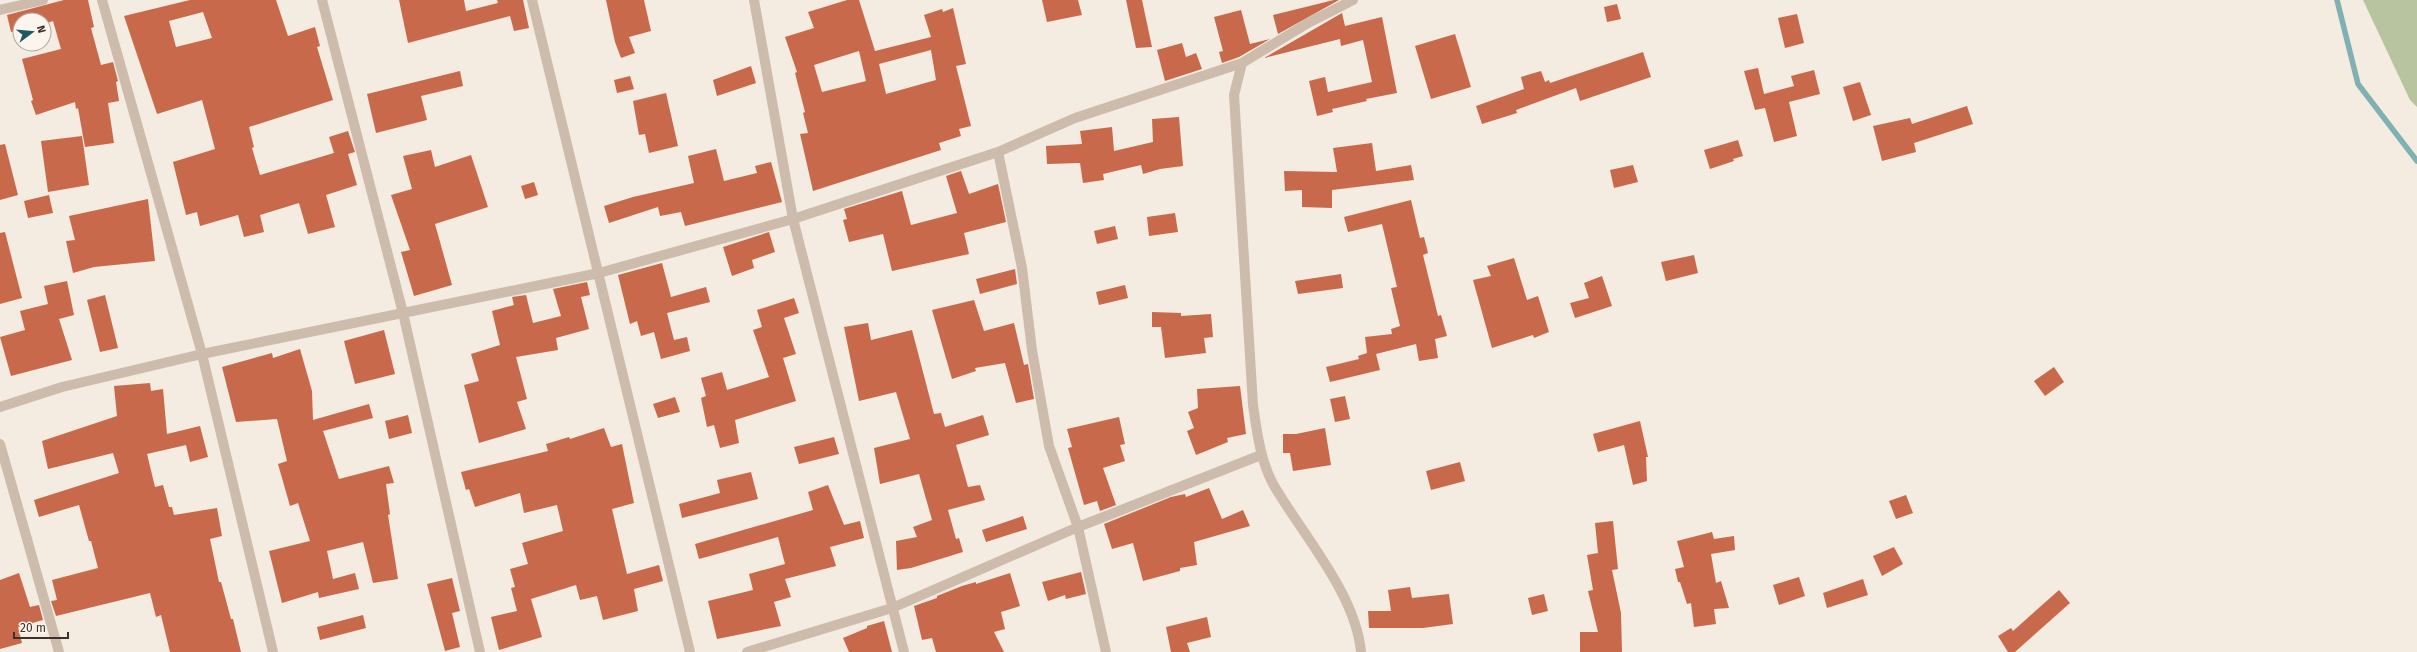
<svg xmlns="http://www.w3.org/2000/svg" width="2417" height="652" viewBox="0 0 2417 652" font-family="'Fira Sans',sans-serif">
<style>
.green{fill:#b8c4a0}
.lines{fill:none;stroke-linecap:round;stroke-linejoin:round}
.stream{stroke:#7fb0b2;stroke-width:5.5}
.building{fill:#c8694b;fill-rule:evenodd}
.minor{stroke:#cdbbac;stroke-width:10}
</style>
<rect width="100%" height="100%" fill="#f4ebe1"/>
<path class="green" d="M 2363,0 L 2417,0 L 2417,107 L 2410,100 Z"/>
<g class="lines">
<path class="stream" d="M 2337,0 L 2358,84 L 2417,161"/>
</g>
<path class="building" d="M 64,0 L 88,0 L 94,27 L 91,28 L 101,65 L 113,62 L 118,81 L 116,82 L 119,101 L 108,103 L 114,143 L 85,147 L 78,108 L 76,109 L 75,102 L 36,115 L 31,101 L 33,100 L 22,59 L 61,49 L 53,21 L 44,24 L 44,20 L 20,20 L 20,30 L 11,32 L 7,15 Z
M 190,0 L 276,0 L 288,36 L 315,27 L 320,46 L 317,47 L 333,100 L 249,127 L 254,147 L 252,148 L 260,175 L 334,153 L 329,137 L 348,131 L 355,152 L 348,154 L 357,185 L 326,195 L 335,227 L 308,234 L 299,203 L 260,215 L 264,232 L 244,237 L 238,215 L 200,226 L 197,212 L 186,215 L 173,162 L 215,149 L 202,100 L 157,114 L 124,16 ZM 203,12 L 212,38 L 176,47 L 169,21 Z
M 399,0 L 464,0 L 466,11 L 498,3 L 497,0 L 523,0 L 529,28 L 514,31 L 510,16 L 408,43 Z
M 606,0 L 644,0 L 651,31 L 629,37 L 635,53 L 621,58 L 615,42 Z
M 847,0 L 859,0 L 875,51 L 931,37 L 924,15 L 942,9 L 943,12 L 953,8 L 966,64 L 956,66 L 971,126 L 959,129 L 961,136 L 939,143 L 941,150 L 813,191 L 800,134 L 808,133 L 803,113 L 805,112 L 795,73 L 797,72 L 785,37 L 814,28 L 808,12 ZM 931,50 L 936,80 L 886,94 L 879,64 ZM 859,51 L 866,81 L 822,92 L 814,65 Z
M 1042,0 L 1078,0 L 1082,15 L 1047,22 Z
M 1126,0 L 1142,0 L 1152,47 L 1136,48 Z
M 1334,0 L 1339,0 L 1278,34 L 1273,15 Z
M 1617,4 L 1621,19 L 1607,22 L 1604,7 Z
M 1241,10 L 1250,44 L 1270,39 L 1239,57 L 1222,63 L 1219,52 L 1223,51 L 1214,17 Z
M 1342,13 L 1345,26 L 1382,17 L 1397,93 L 1366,99 L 1367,101 L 1332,109 L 1333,112 L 1317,116 L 1309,81 L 1325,77 L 1328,92 L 1372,82 L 1363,40 L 1341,46 L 1340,39 L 1264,58 Z
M 1797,14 L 1804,43 L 1785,48 L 1778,18 Z
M 1455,34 L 1471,87 L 1431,99 L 1415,46 Z
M 1182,43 L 1186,57 L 1196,53 L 1202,69 L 1165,81 L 1157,50 Z
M 1643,52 L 1651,77 L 1580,101 L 1576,88 L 1516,110 L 1517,113 L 1482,124 L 1476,106 L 1524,89 L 1521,77 L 1541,71 L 1545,82 L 1549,80 L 1550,83 Z
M 751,66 L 756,83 L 717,96 L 713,80 Z
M 1758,68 L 1764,94 L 1794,86 L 1791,76 L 1814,70 L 1820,94 L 1789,102 L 1797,136 L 1774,142 L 1765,108 L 1755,110 L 1744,71 Z
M 460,71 L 463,86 L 421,96 L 427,120 L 376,133 L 367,94 Z
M 630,76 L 634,89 L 617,93 L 614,80 Z
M 1860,82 L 1871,115 L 1853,121 L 1843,87 Z
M 666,93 L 678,146 L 649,153 L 645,134 L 639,135 L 633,101 Z
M 1967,106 L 1973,124 L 1914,143 L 1916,152 L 1882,161 L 1873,126 L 1910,118 L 1912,124 Z
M 1179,117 L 1183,166 L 1160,169 L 1143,174 L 1141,165 L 1103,174 L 1104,180 L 1083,183 L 1080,163 L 1047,164 L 1046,146 L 1082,144 L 1080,131 L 1112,127 L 1114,151 L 1153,142 L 1152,119 Z
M 82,136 L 89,185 L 48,192 L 41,141 Z
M 1738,140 L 1743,156 L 1733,159 L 1734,161 L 1710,169 L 1704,150 Z
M 1372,143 L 1376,171 L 1411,165 L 1414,180 L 1332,190 L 1332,208 L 1302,207 L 1302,190 L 1285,191 L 1284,171 L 1337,172 L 1333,148 Z
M 5,144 L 18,195 L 0,200 L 0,145 Z
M 716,149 L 724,181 L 757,173 L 755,166 L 771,162 L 782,202 L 685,226 L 681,212 L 660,216 L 658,207 L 609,223 L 604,206 L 633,197 L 694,183 L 688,156 Z
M 431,150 L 435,167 L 471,155 L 488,207 L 435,224 L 452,285 L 414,296 L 401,252 L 410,250 L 391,195 L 412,189 L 403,156 Z
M 1633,165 L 1638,182 L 1614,188 L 1610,170 Z
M 961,171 L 969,194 L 998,184 L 1006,222 L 964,233 L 969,254 L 892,271 L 883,234 L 849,242 L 843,220 L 847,219 L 844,209 L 889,195 L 902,191 L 911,225 L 957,213 L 946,176 Z
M 534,182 L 538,195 L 525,199 L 521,186 Z
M 49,195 L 53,213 L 28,218 L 24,201 Z
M 148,199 L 155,261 L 94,267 L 73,273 L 66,241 L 75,240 L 69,216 Z
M 1411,200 L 1420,238 L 1424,237 L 1428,253 L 1423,255 L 1438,316 L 1441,315 L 1447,336 L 1435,339 L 1438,358 L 1419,361 L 1416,344 L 1376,354 L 1380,370 L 1330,382 L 1326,367 L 1359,359 L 1358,356 L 1367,353 L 1365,337 L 1392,334 L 1391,329 L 1400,326 L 1391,288 L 1397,287 L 1382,224 L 1348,232 L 1344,217 Z
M 1175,213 L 1178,232 L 1149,236 L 1147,217 Z
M 1115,226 L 1118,239 L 1097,244 L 1094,231 Z
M 5,232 L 22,298 L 0,304 L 0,233 Z
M 769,232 L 775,252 L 752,260 L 754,268 L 732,276 L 723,247 Z
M 1694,255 L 1698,273 L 1666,281 L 1661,262 Z
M 1514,258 L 1527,300 L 1538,296 L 1549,332 L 1534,338 L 1533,335 L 1492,348 L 1473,280 L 1491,276 L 1487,266 Z
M 662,263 L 671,297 L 706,287 L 710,302 L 667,313 L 674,340 L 687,337 L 690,351 L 661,359 L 654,332 L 641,336 L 637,321 L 630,324 L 618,275 Z
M 1015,269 L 1017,284 L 980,294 L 976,279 Z
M 1341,274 L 1343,288 L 1298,294 L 1295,281 Z
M 1602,276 L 1612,306 L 1575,318 L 1570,303 L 1589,298 L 1584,283 Z
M 67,281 L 74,315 L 59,319 L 72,360 L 11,376 L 0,337 L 25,330 L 20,311 L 48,304 L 44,286 Z
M 587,282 L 590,295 L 581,297 L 589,329 L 556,338 L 558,350 L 516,357 L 527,399 L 517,402 L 526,429 L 479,443 L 464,385 L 479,381 L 471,354 L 500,345 L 492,311 L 514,305 L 512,297 L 526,295 L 533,323 L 561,316 L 553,289 Z
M 1125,285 L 1128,298 L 1099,305 L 1096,292 Z
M 105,295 L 118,348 L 100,352 L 87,300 Z
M 794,298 L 799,313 L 784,318 L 796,354 L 783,358 L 796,401 L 735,420 L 739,443 L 720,448 L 714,425 L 707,427 L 701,398 L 706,396 L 701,378 L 722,372 L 727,390 L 769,377 L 753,330 L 762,327 L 757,310 Z
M 974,300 L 984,331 L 1014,323 L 1024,365 L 1028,364 L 1034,399 L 1016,403 L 1005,363 L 975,368 L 976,371 L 952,379 L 932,310 Z
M 1152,312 L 1181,313 L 1181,316 L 1211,314 L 1213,337 L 1204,338 L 1206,353 L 1165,358 L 1161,327 L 1152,327 Z
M 868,323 L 871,340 L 912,330 L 934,414 L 941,413 L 945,427 L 983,415 L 989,435 L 956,445 L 968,487 L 980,485 L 985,500 L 948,510 L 956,539 L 959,538 L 963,552 L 911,568 L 897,570 L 896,541 L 917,537 L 913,527 L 932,520 L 919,474 L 880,484 L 874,448 L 910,439 L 896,392 L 859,401 L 844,327 Z
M 384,330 L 395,374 L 355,384 L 344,341 Z
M 300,349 L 312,391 L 313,420 L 369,404 L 373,418 L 323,431 L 339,479 L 389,466 L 394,483 L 386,484 L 390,514 L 388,515 L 398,579 L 373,583 L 363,542 L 327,551 L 333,579 L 355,573 L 359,589 L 319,598 L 318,592 L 282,603 L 269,551 L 310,541 L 298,503 L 290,506 L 278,464 L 287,461 L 277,419 L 236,422 L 222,367 L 272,353 L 273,358 Z
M 2054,367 L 2064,382 L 2045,396 L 2034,381 Z
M 150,383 L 151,391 L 163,389 L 167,434 L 200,426 L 208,457 L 190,462 L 186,445 L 147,454 L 155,487 L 163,485 L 169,507 L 172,507 L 174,515 L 217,508 L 222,536 L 210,539 L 219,582 L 221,582 L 231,619 L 233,619 L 241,652 L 170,652 L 161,615 L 156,617 L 150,593 L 56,616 L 51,601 L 57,600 L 52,580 L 98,568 L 91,541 L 89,541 L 79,505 L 39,517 L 34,500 L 119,473 L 113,453 L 48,469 L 42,441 L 117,416 L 114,386 Z
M 1240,386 L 1246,434 L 1227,438 L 1228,442 L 1196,455 L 1187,431 L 1194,428 L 1188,412 L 1198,408 L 1197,389 Z
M 1345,396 L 1350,419 L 1335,422 L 1330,399 Z
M 675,397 L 680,412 L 658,418 L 653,404 Z
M 408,415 L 412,433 L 389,439 L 385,421 Z
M 1119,417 L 1125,444 L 1120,445 L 1125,461 L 1103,468 L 1116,505 L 1100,511 L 1097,501 L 1084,505 L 1068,448 L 1072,447 L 1067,429 Z
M 1640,421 L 1648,457 L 1646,457 L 1647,481 L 1633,485 L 1624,445 L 1598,452 L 1593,434 Z
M 604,428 L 611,447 L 622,444 L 634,503 L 612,509 L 627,574 L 659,565 L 663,581 L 634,589 L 638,611 L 603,620 L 597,596 L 580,600 L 576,585 L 531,599 L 542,637 L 499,650 L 491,617 L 517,611 L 511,588 L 515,587 L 510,569 L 528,564 L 522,543 L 563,531 L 557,505 L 524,513 L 520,493 L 475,507 L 469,489 L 466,490 L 461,472 L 548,451 L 546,444 L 569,437 L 570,439 Z
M 1325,428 L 1331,465 L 1293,471 L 1290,453 L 1283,453 L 1283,434 L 1296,434 Z
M 834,437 L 839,454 L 799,464 L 794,447 Z
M 1460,462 L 1465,481 L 1431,490 L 1426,471 Z
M 751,472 L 758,499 L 682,518 L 679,504 L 720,493 L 717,480 Z
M 828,485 L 844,525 L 860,521 L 864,538 L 830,547 L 836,566 L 785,579 L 791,597 L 774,602 L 781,626 L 717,639 L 708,601 L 753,590 L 749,574 L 785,564 L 778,537 L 699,559 L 695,544 L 813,510 L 808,492 Z
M 1209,488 L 1222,519 L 1243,510 L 1250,526 L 1194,542 L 1197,565 L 1180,568 L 1180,571 L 1143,581 L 1133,543 L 1112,549 L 1104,524 L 1171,497 L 1185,494 L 1186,497 Z
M 1906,495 L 1913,513 L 1896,519 L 1889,501 Z
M 1023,516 L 1027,529 L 986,542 L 982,530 Z
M 1613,521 L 1618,569 L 1612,570 L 1621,613 L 1622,652 L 1580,652 L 1580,632 L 1598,632 L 1588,591 L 1593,590 L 1587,555 L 1598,553 L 1595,523 Z
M 1712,532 L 1714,539 L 1734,536 L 1735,550 L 1711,554 L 1716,583 L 1721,581 L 1729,608 L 1714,609 L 1716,624 L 1694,627 L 1691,603 L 1687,604 L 1680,582 L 1678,582 L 1675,569 L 1684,567 L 1677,541 Z
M 1894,547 L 1903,564 L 1882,576 L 1873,556 Z
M 1081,572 L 1086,594 L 1066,599 L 1065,595 L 1048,601 L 1042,582 Z
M 19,573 L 30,607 L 39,605 L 43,620 L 18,627 L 22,643 L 0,649 L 0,580 Z
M 1010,573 L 1020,606 L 1001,612 L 1005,629 L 994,632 L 1004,652 L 936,652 L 932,638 L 922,640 L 914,606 L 937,598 L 937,596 L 962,586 L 976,582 L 976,584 Z
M 1799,577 L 1805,596 L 1779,605 L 1773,585 Z
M 452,578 L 460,611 L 452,613 L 460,647 L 445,651 L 427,584 Z
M 1863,579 L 1868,595 L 1827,608 L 1823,593 Z
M 1410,587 L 1412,598 L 1449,594 L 1453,624 L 1423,628 L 1369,628 L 1368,611 L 1391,611 L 1388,590 Z
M 2059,590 L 2070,603 L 2015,652 L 2008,652 L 1998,636 L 2011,628 L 2013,631 Z
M 1544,594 L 1548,611 L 1532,615 L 1528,598 Z
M 363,615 L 366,628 L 320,640 L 317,627 Z
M 1207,617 L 1211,637 L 1187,643 L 1190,652 L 1171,652 L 1166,627 Z
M 884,621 L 892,652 L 849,652 L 843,638 L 867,628 L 867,626 Z"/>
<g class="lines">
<path class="minor" d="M 102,0 L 202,354 L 273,652
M 322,0 L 403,313 L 480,652
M 532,0 L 690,652
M 754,0 L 793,219 L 904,652
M 1353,0 L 1308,23 L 1242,63 L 1234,95 L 1253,405 C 1257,432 1260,459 1273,484 C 1302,534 1356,594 1361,652
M 0,10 L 43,0
M 998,152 L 1022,268 L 1032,350 L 1049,446 L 1078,527 L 1106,652
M 0,407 L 62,387 L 202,354 L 599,273 L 793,219 L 998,152 L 1075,118 L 1242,63
M 0,444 L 59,652
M 747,652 L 892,608 L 1078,527 L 1261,455"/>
</g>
<g transform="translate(32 32) rotate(74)"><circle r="19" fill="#fbf5ee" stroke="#aea6a0"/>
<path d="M0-3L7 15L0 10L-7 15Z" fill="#1f5a5e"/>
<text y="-6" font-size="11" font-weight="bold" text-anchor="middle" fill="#3b302b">N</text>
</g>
<path d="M14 632v6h54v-6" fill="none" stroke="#3b302b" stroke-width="2"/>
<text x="20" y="632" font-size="12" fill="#3b302b" stroke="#fbf5ee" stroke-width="3" paint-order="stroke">20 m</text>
</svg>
